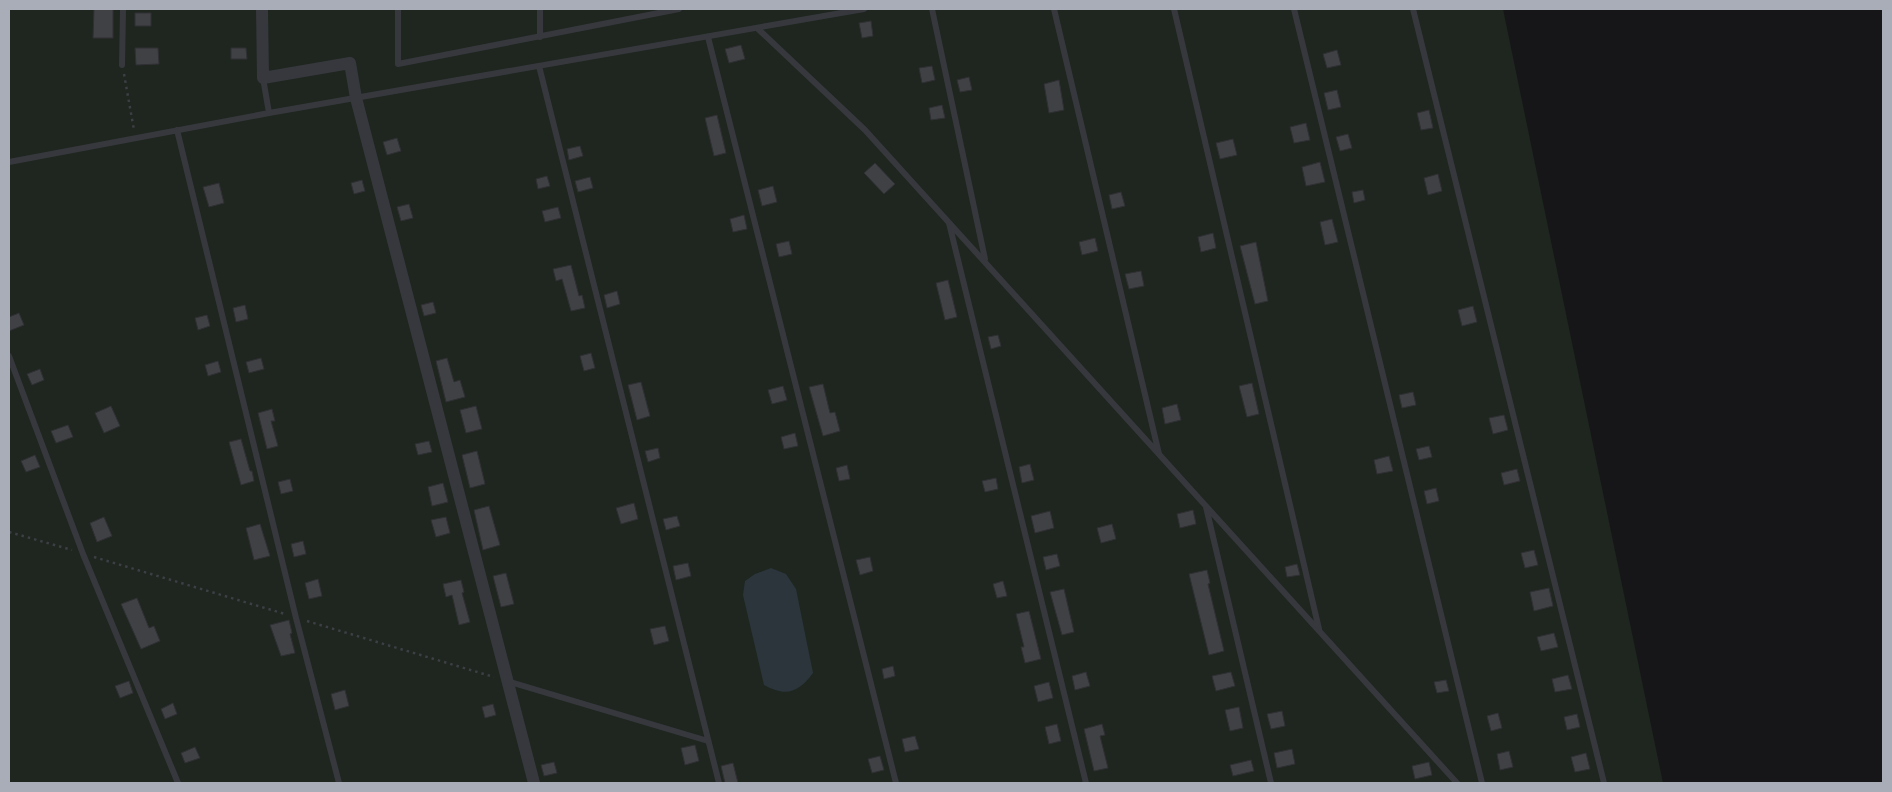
<svg xmlns="http://www.w3.org/2000/svg" width="1892" height="792" viewBox="0 0 1892 792" font-family="'PT Sans',sans-serif">
<style>
.green{fill:#1e261f}
.water{fill:#2c353c}
.building{fill:#404145;stroke:#303034}
.lines{fill:none;stroke-linecap:round;stroke-linejoin:round}
.path{stroke:#3d3f44;stroke-width:2.5;stroke-dasharray:2.5 4;stroke-linecap:butt}
.lane{stroke:#37383d;stroke-width:6}
.street{stroke:#37383d;stroke-width:12}
</style>
<rect width="100%" height="100%" fill="#161618"/>
<path class="green" d="M 9,9 L 1503,9 L 1663,783 L 9,783 Z"/>
<path class="water" d="M 771,568 L 786,574 L 796,589 L 813,673 C 798,693 786,697 764,685 L 743,595 L 745,581 L 755,574 Z"/>
<path class="building" d="M 94,9 L 113,9 L 113,38 L 93,38 Z
M 135,13 L 151,13 L 151,26 L 135,26 Z
M 871,21 L 873,36 L 862,38 L 859,23 Z
M 741,45 L 745,59 L 729,63 L 725,49 Z
M 135,48 L 158,48 L 159,64 L 136,65 Z
M 231,48 L 246,48 L 247,59 L 231,59 Z
M 1337,50 L 1341,65 L 1327,68 L 1323,54 Z
M 932,66 L 935,80 L 922,83 L 919,68 Z
M 969,77 L 972,90 L 960,92 L 957,80 Z
M 1059,80 L 1064,110 L 1049,113 L 1044,84 Z
M 1337,90 L 1341,107 L 1328,110 L 1324,93 Z
M 942,105 L 945,118 L 931,120 L 929,108 Z
M 1429,110 L 1433,128 L 1421,130 L 1417,113 Z
M 717,115 L 726,153 L 714,156 L 705,118 Z
M 1306,123 L 1310,140 L 1294,143 L 1290,127 Z
M 1348,134 L 1352,148 L 1340,151 L 1336,137 Z
M 397,138 L 401,151 L 387,155 L 383,142 Z
M 1233,139 L 1237,155 L 1220,159 L 1216,143 Z
M 580,146 L 583,156 L 569,160 L 567,149 Z
M 1320,162 L 1325,182 L 1306,186 L 1302,167 Z
M 875,163 L 895,184 L 884,194 L 864,173 Z
M 1438,174 L 1442,191 L 1428,195 L 1424,178 Z
M 547,176 L 550,186 L 538,189 L 536,179 Z
M 590,177 L 593,188 L 578,192 L 575,181 Z
M 362,180 L 365,191 L 354,194 L 351,183 Z
M 219,183 L 224,203 L 209,207 L 203,187 Z
M 773,186 L 777,202 L 762,206 L 758,190 Z
M 1363,190 L 1365,200 L 1354,203 L 1352,192 Z
M 1121,192 L 1125,206 L 1112,209 L 1109,195 Z
M 409,204 L 413,218 L 401,221 L 397,207 Z
M 558,207 L 561,218 L 545,222 L 542,211 Z
M 744,215 L 747,229 L 733,232 L 730,219 Z
M 1332,219 L 1338,242 L 1325,245 L 1320,222 Z
M 1213,233 L 1216,248 L 1201,252 L 1198,237 Z
M 1095,238 L 1098,251 L 1082,255 L 1079,242 Z
M 789,241 L 792,254 L 779,257 L 776,244 Z
M 1256,242 L 1268,301 L 1255,304 L 1240,246 Z
M 571,265 L 579,296 L 582,295 L 585,308 L 571,311 L 562,279 L 556,281 L 553,269 Z
M 1141,271 L 1144,286 L 1129,289 L 1125,274 Z
M 948,280 L 957,317 L 945,320 L 936,283 Z
M 617,291 L 620,304 L 607,308 L 604,295 Z
M 433,302 L 436,313 L 424,316 L 421,305 Z
M 245,305 L 248,319 L 236,322 L 233,308 Z
M 1473,306 L 1477,322 L 1462,326 L 1458,310 Z
M 19,313 L 24,325 L 9,331 L 9,317 Z
M 207,315 L 210,326 L 198,330 L 195,318 Z
M 998,335 L 1001,346 L 991,349 L 988,337 Z
M 591,353 L 595,368 L 584,371 L 580,356 Z
M 261,358 L 264,369 L 249,373 L 246,362 Z
M 447,358 L 454,382 L 460,380 L 465,397 L 446,402 L 436,361 Z
M 218,361 L 221,372 L 208,376 L 205,365 Z
M 40,369 L 44,380 L 32,385 L 27,374 Z
M 641,382 L 650,416 L 637,420 L 628,385 Z
M 1252,383 L 1259,414 L 1247,417 L 1239,386 Z
M 823,384 L 830,413 L 835,412 L 840,431 L 823,436 L 809,387 Z
M 783,386 L 787,400 L 772,404 L 768,390 Z
M 1413,392 L 1416,405 L 1402,408 L 1399,395 Z
M 1177,404 L 1181,420 L 1165,424 L 1162,408 Z
M 111,406 L 120,426 L 104,433 L 95,413 Z
M 476,406 L 482,429 L 466,433 L 460,410 Z
M 272,409 L 275,421 L 271,421 L 278,446 L 267,449 L 258,413 Z
M 1504,415 L 1508,430 L 1493,434 L 1489,418 Z
M 68,425 L 73,437 L 56,443 L 51,431 Z
M 795,433 L 798,446 L 784,449 L 781,437 Z
M 241,439 L 250,471 L 252,471 L 254,481 L 241,485 L 229,442 Z
M 429,441 L 432,452 L 418,455 L 415,444 Z
M 1429,446 L 1432,457 L 1419,460 L 1416,449 Z
M 658,448 L 660,458 L 648,462 L 645,451 Z
M 477,451 L 485,484 L 470,488 L 462,455 Z
M 35,455 L 40,467 L 26,472 L 21,461 Z
M 1389,456 L 1393,471 L 1377,474 L 1374,460 Z
M 1030,464 L 1034,480 L 1022,483 L 1019,467 Z
M 847,465 L 850,479 L 839,481 L 836,468 Z
M 1517,469 L 1520,481 L 1504,485 L 1501,473 Z
M 996,478 L 998,489 L 985,492 L 982,481 Z
M 290,479 L 293,491 L 281,494 L 278,482 Z
M 443,483 L 448,502 L 432,506 L 428,487 Z
M 1436,488 L 1439,501 L 1427,504 L 1424,491 Z
M 634,503 L 638,519 L 621,524 L 616,508 Z
M 489,506 L 500,545 L 483,550 L 474,510 Z
M 1193,510 L 1196,524 L 1180,528 L 1177,514 Z
M 1050,511 L 1054,528 L 1035,533 L 1031,516 Z
M 677,516 L 680,526 L 666,530 L 663,519 Z
M 104,517 L 112,536 L 97,542 L 90,523 Z
M 446,517 L 450,533 L 436,537 L 431,520 Z
M 260,524 L 270,556 L 254,560 L 246,528 Z
M 1112,524 L 1116,539 L 1101,543 L 1097,528 Z
M 303,541 L 306,554 L 294,557 L 291,544 Z
M 1534,550 L 1538,565 L 1525,568 L 1521,553 Z
M 1057,554 L 1060,566 L 1046,570 L 1043,557 Z
M 870,557 L 873,571 L 860,575 L 856,560 Z
M 688,563 L 691,576 L 676,580 L 673,566 Z
M 1297,564 L 1300,575 L 1287,577 L 1285,567 Z
M 1207,570 L 1210,583 L 1208,584 L 1224,651 L 1209,655 L 1189,574 Z
M 506,573 L 514,604 L 501,607 L 493,576 Z
M 318,579 L 322,596 L 309,599 L 305,583 Z
M 461,580 L 464,592 L 462,593 L 470,622 L 459,625 L 452,595 L 446,597 L 443,584 Z
M 1003,581 L 1007,596 L 997,598 L 993,584 Z
M 1549,588 L 1553,606 L 1534,611 L 1530,592 Z
M 1064,589 L 1074,632 L 1062,635 L 1050,592 Z
M 137,598 L 149,628 L 154,626 L 160,641 L 141,649 L 121,604 Z
M 1029,611 L 1041,659 L 1025,663 L 1021,647 L 1024,647 L 1016,614 Z
M 289,620 L 292,633 L 290,634 L 295,653 L 281,656 L 270,625 Z
M 665,626 L 669,641 L 654,645 L 650,629 Z
M 1554,633 L 1558,647 L 1541,651 L 1537,637 Z
M 893,666 L 895,676 L 884,679 L 882,669 Z
M 1086,672 L 1090,686 L 1075,690 L 1072,676 Z
M 1231,672 L 1235,686 L 1216,691 L 1212,676 Z
M 1568,675 L 1572,689 L 1555,692 L 1552,679 Z
M 1446,680 L 1449,691 L 1437,693 L 1434,682 Z
M 129,681 L 133,693 L 120,698 L 115,686 Z
M 1049,682 L 1053,698 L 1038,702 L 1034,686 Z
M 345,690 L 349,706 L 335,710 L 331,694 Z
M 173,703 L 177,714 L 165,719 L 161,709 Z
M 493,704 L 496,715 L 485,718 L 482,707 Z
M 1239,707 L 1243,728 L 1230,731 L 1225,710 Z
M 1282,711 L 1285,726 L 1271,729 L 1267,714 Z
M 1498,713 L 1502,728 L 1491,731 L 1487,716 Z
M 1577,714 L 1580,727 L 1567,730 L 1564,717 Z
M 1057,724 L 1061,741 L 1049,744 L 1045,727 Z
M 1102,724 L 1105,735 L 1100,736 L 1108,768 L 1094,771 L 1084,729 Z
M 915,736 L 919,749 L 905,752 L 902,739 Z
M 695,745 L 699,761 L 685,765 L 681,748 Z
M 195,747 L 200,758 L 185,763 L 181,753 Z
M 1292,749 L 1295,764 L 1277,768 L 1274,753 Z
M 1509,751 L 1513,767 L 1500,770 L 1497,754 Z
M 1586,753 L 1590,769 L 1575,772 L 1571,757 Z
M 880,756 L 884,770 L 872,773 L 868,759 Z
M 1251,760 L 1254,771 L 1233,776 L 1230,765 Z
M 554,762 L 557,773 L 544,776 L 541,765 Z
M 1429,762 L 1432,775 L 1415,779 L 1412,766 Z
M 733,763 L 738,783 L 725,783 L 721,766 Z"/>
<g class="lines">
<path class="path" d="M 124,74 L 134,130
M 9,532 L 72,550
M 94,557 L 285,614
M 307,621 L 494,677"/>
<path class="lane" d="M 398,9 L 398,64 L 679,9
M 540,9 L 540,37
M 932,9 L 985,259
M 1054,9 L 1159,454
M 1174,9 L 1319,629
M 1294,9 L 1482,783
M 1413,9 L 1604,783
M 757,28 L 865,130 L 1457,783
M 708,37 L 896,783
M 122,65 L 123,9
M 539,66 L 719,783
M 263,78 L 269,113
M 177,130 L 296,618 L 339,783
M 9,162 L 269,113 L 864,9
M 949,223 L 1086,783
M 9,356 L 83,554 L 178,783
M 1206,507 L 1271,783
M 507,681 L 708,741"/>
<path class="street" d="M 262,9 L 263,78 L 350,63 L 356,98 L 534,783"/>
</g>
<rect width="1892" height="792" fill="none" stroke="#a8adb8" stroke-width="20"/>
</svg>
